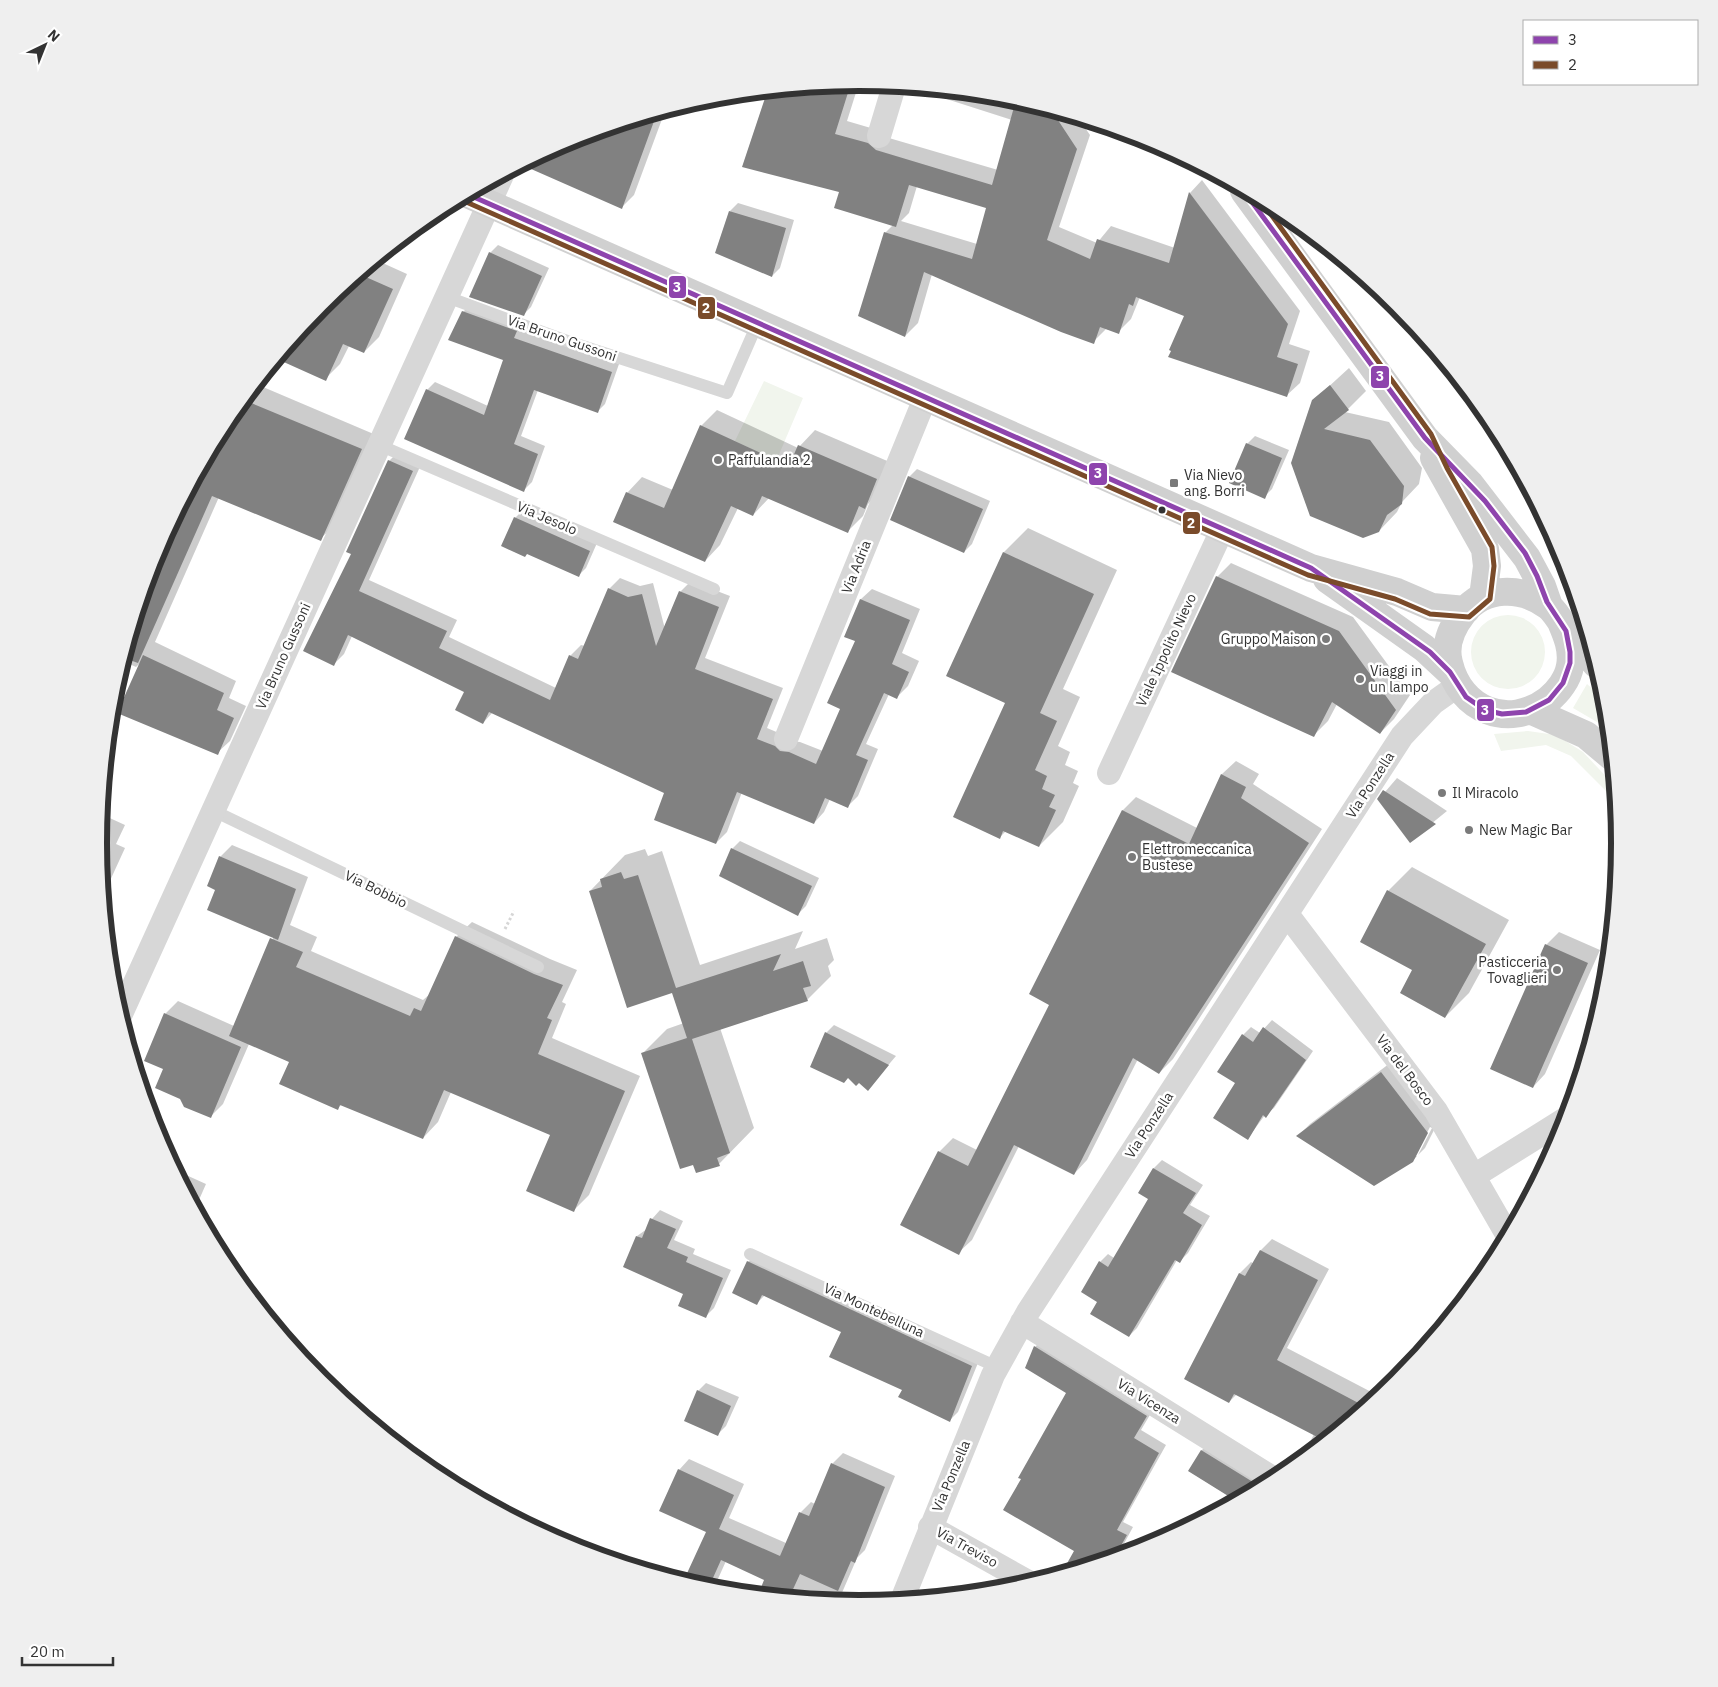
<svg xmlns="http://www.w3.org/2000/svg" width="1718" height="1687" viewBox="0 0 1718 1687" font-family="'IBM Plex Sans',sans-serif">
<style>
.green{fill:#f1f5ed}
.shadow{fill:#0003;fill-rule:evenodd}
.building{fill:#818181}
.lines{fill:none;stroke-linecap:round;stroke-linejoin:round}
.path{stroke:#d6d6d6;stroke-width:3;stroke-dasharray:2.5 2.5;stroke-linecap:butt}
.service{stroke:#d7d7d7;stroke-width:12}
.minor{stroke:#d7d7d7;stroke-width:24}
.secondary{stroke:#d0d0d0;stroke-width:28}
.bus-1-casing{stroke:#fff;stroke-width:9}
.bus-2-casing{stroke:#fff;stroke-width:9}
.bus-1{stroke:#8e44ad;stroke-width:5}
.bus-2{stroke:#7a4b2a;stroke-width:5}
.poi-dot{fill:#7a7a7a;stroke:#fff;stroke-width:2}
.bus-dot{fill:#333;stroke:#fff;stroke-width:2}
.labels{text-anchor:middle;stroke-width:5;stroke-linejoin:round;paint-order:stroke}
.street-label{font-size:14px;fill:#333;stroke:#fff}
.poi-label{font-size:14px;fill:#333;stroke:#fff;text-anchor:start}
.rim{fill:none;stroke:#333;stroke-width:6}
.line-badge{stroke:#fff;stroke-width:2}
.badge-label{font-size:14px;text-anchor:middle;font-weight:bold;fill:#fff}
</style>
<rect width="100%" height="100%" fill="#fff"/>
<path class="green" d="M 764,381 L 803,398 L 766,485 L 756,451 L 735,441 Z
M1471 652a37 37 0 1 1 74 0a37 37 0 1 1-74 0Z
M 1587,684 L 1606,701 L 1609,729 L 1573,708 Z
M 1528,731 L 1556,735 L 1583,752 L 1614,785 L 1616,801 L 1571,756 L 1546,745 L 1501,751 L 1494,734 Z"/>
<path class="shadow" d="M 859,83 L 847,121 L 881,131 L 889,138 L 998,170 L 1012,120 L 909,87 L 1008,97 L 1079,119 L 1090,135 L 1059,227 L 1097,243 L 1111,226 L 1175,248 L 1190,193 L 1202,180 L 1300,311 L 1289,344 L 1310,351 L 1300,383 L 1287,395 L 1186,315 L 1140,297 L 1131,319 L 1118,332 L 1106,329 L 1093,342 L 932,274 L 918,323 L 905,336 L 885,233 L 893,225 L 840,191 L 767,97 L 754,93 ZM 917,186 L 988,207 L 977,244 L 901,221 L 909,213 Z
M 665,111 L 634,195 L 621,208 L 568,140 Z
M 738,203 L 794,220 L 780,268 L 772,276 L 730,211 Z
M 498,245 L 549,268 L 531,307 L 523,315 L 490,253 Z
M 376,260 L 407,274 L 379,337 L 364,352 L 349,346 L 340,364 L 325,379 L 278,358 L 321,305 Z
M 471,304 L 619,364 L 605,404 L 598,411 L 538,390 L 521,436 L 545,446 L 532,482 L 524,490 L 427,390 L 435,382 L 488,406 L 505,360 L 463,312 Z
M 1349,368 L 1366,391 L 1345,412 L 1389,422 L 1422,468 L 1419,484 L 1402,502 L 1397,512 L 1379,531 L 1363,537 L 1313,401 Z
M 256,384 L 376,435 L 335,525 L 320,539 L 219,497 L 155,642 L 236,681 L 229,698 L 246,706 L 230,741 L 217,753 L 141,662 L 136,667 L 123,661 L 156,552 L 226,420 Z
M 717,410 L 798,448 L 815,430 L 892,463 L 880,492 L 868,504 L 863,516 L 848,531 L 769,498 L 753,515 L 738,508 L 720,545 L 705,561 L 627,493 L 642,477 L 673,490 L 701,426 Z
M 1255,436 L 1289,450 L 1272,489 L 1264,497 L 1247,444 Z
M 400,450 L 423,460 L 369,580 L 457,620 L 449,637 L 556,688 L 570,656 L 581,645 L 585,646 L 609,589 L 620,578 L 640,586 L 653,583 L 665,629 L 680,592 L 691,581 L 730,596 L 705,658 L 783,688 L 767,728 L 786,736 L 792,741 L 800,742 L 823,751 L 842,709 L 857,641 L 861,599 L 872,589 L 920,609 L 902,653 L 919,661 L 908,686 L 897,697 L 889,694 L 866,744 L 878,749 L 858,796 L 847,807 L 830,799 L 824,812 L 814,823 L 742,792 L 727,832 L 716,843 L 666,793 L 493,712 L 483,723 L 465,691 L 352,636 L 344,654 L 334,664 L 353,553 L 389,461 Z
M 917,469 L 990,501 L 972,544 L 964,552 L 909,477 Z
M 524,509 L 597,543 L 586,568 L 578,576 L 528,553 L 515,518 Z
M 1028,528 L 1117,570 L 1063,689 L 1080,697 L 1058,746 L 1070,752 L 1065,765 L 1078,771 L 1073,783 L 1079,786 L 1063,822 L 1039,846 L 1006,831 L 999,838 L 1007,703 L 948,675 L 1004,552 Z
M 1231,563 L 1353,617 L 1410,695 L 1394,719 L 1380,733 L 1337,704 L 1328,721 L 1314,735 L 1217,577 Z
M 1236,761 L 1259,774 L 1253,784 L 1322,829 L 1173,1059 L 1159,1073 L 1138,1059 L 1087,1160 L 1074,1174 L 1019,1146 L 972,1240 L 958,1253 L 902,1224 L 939,1152 L 953,1138 L 977,1150 L 1051,1004 L 1123,810 L 1136,797 L 1197,828 L 1222,774 Z
M 1397,778 L 1447,811 L 1410,841 L 1379,799 Z
M 101,814 L 125,825 L 116,844 L 125,848 L 103,896 L 98,843 Z
M 740,841 L 819,878 L 806,906 L 798,914 L 732,849 Z
M 232,845 L 308,877 L 290,925 L 317,937 L 311,951 L 423,1000 L 431,993 L 456,937 L 472,922 L 550,959 L 577,970 L 562,1002 L 566,1004 L 552,1038 L 640,1076 L 589,1195 L 574,1210 L 551,1134 L 451,1092 L 438,1122 L 423,1138 L 342,1104 L 338,1108 L 291,1061 L 249,1044 L 223,1104 L 210,1117 L 165,1069 L 165,1014 L 178,1001 L 234,1026 L 274,936 L 216,889 L 220,857 Z
M 645,849 L 648,856 L 662,851 L 700,965 L 803,931 L 795,949 L 827,938 L 834,960 L 828,966 L 831,976 L 807,1000 L 720,1028 L 754,1128 L 719,1164 L 643,1053 L 667,1029 L 684,1023 L 673,992 L 590,891 L 625,855 Z
M 1412,867 L 1509,920 L 1469,993 L 1445,1017 L 1413,970 L 1388,891 Z
M 1559,932 L 1600,950 L 1545,1074 L 1533,1087 L 1546,945 Z
M 1272,1020 L 1313,1051 L 1274,1108 L 1265,1115 L 1248,1138 L 1236,1083 L 1243,1035 L 1251,1027 L 1260,1033 Z
M 834,1025 L 896,1056 L 868,1089 L 826,1033 Z
M 1394,1060 L 1439,1120 L 1425,1148 L 1418,1155 L 1432,1128 L 1430,1127 L 1415,1156 L 1417,1156 L 1412,1161 L 1298,1136 L 1310,1124 Z
M 1162,1160 L 1203,1185 L 1190,1205 L 1210,1216 L 1188,1253 L 1180,1261 L 1177,1260 L 1137,1328 L 1129,1336 L 1098,1301 L 1100,1262 L 1108,1254 L 1114,1258 L 1150,1198 L 1139,1192 L 1154,1168 Z
M 175,1170 L 206,1184 L 195,1209 Z
M 660,1210 L 683,1221 L 674,1240 L 695,1249 L 693,1254 L 731,1270 L 714,1308 L 706,1316 L 637,1236 L 647,1229 L 652,1219 Z
M 1272,1239 L 1329,1269 L 1287,1348 L 1379,1396 L 1317,1448 L 1309,1444 L 1314,1434 L 1237,1394 L 1229,1402 L 1185,1379 L 1240,1273 L 1251,1262 L 1254,1264 L 1261,1250 Z
M 756,1254 L 980,1358 L 958,1412 L 950,1420 L 903,1389 L 843,1331 L 765,1295 L 757,1303 L 748,1262 Z
M 1471,1278 L 1479,1282 L 1454,1312 L 1451,1310 L 1463,1287 Z
M 1043,1339 L 1154,1408 L 1141,1430 L 1166,1445 L 1123,1522 L 1133,1527 L 1120,1551 L 1126,1554 L 1065,1572 L 1075,1551 L 1068,1393 L 1026,1367 L 1035,1347 Z
M 1419,1351 L 1421,1352 L 1402,1375 L 1411,1359 Z
M 706,1383 L 739,1397 L 726,1426 L 718,1434 L 698,1391 Z
M 1218,1434 L 1282,1476 L 1232,1503 L 1234,1499 L 1189,1471 L 1202,1450 Z
M 843,1453 L 895,1476 L 865,1550 L 857,1558 L 838,1602 L 759,1595 L 766,1579 L 726,1561 L 713,1590 L 685,1582 L 707,1532 L 679,1470 L 689,1459 L 744,1484 L 729,1518 L 786,1543 L 800,1513 L 811,1502 L 815,1504 L 832,1464 Z"/>
<path class="building" d="M 851,83 L 835,134 L 868,143 L 876,150 L 992,185 L 1016,100 L 1052,111 L 1077,149 L 1047,240 L 1090,259 L 1097,239 L 1169,263 L 1189,192 L 1288,324 L 1277,357 L 1298,364 L 1287,397 L 1168,357 L 1171,351 L 1169,350 L 1184,316 L 1136,297 L 1133,306 L 1129,304 L 1119,334 L 1100,327 L 1094,344 L 1061,332 L 924,272 L 905,337 L 858,316 L 884,232 L 972,259 L 986,208 L 909,185 L 896,227 L 834,208 L 839,192 L 742,167 L 767,92 Z
M 657,113 L 622,209 L 522,165 L 568,140 Z
M 729,211 L 786,228 L 772,277 L 715,253 Z
M 489,252 L 542,276 L 524,316 L 469,297 Z
M 359,274 L 393,289 L 364,353 L 343,344 L 326,381 L 277,359 L 321,305 Z
M 462,311 L 517,331 L 514,338 L 612,372 L 598,413 L 534,390 L 514,444 L 538,454 L 524,492 L 404,439 L 426,389 L 484,415 L 503,360 L 448,340 Z
M 1330,385 L 1349,410 L 1324,429 L 1370,440 L 1404,486 L 1402,504 L 1387,515 L 1379,532 L 1363,538 L 1310,516 L 1291,463 L 1312,400 Z
M 244,400 L 362,449 L 321,541 L 212,496 L 138,663 L 124,658 L 152,565 L 169,528 L 226,420 Z
M 700,425 L 789,466 L 798,445 L 877,479 L 865,509 L 859,506 L 848,533 L 762,496 L 753,516 L 731,506 L 705,562 L 613,522 L 626,492 L 664,508 Z
M 1246,443 L 1282,458 L 1265,499 L 1229,483 Z
M 388,460 L 413,471 L 359,591 L 447,631 L 439,648 L 550,700 L 569,655 L 578,659 L 608,588 L 628,597 L 642,594 L 656,646 L 679,591 L 719,607 L 695,669 L 773,699 L 757,739 L 775,746 L 780,751 L 789,752 L 816,764 L 840,709 L 827,703 L 855,641 L 844,637 L 860,599 L 910,620 L 892,664 L 909,672 L 897,699 L 884,693 L 856,755 L 868,760 L 848,808 L 825,798 L 814,824 L 737,792 L 716,844 L 654,820 L 664,793 L 489,712 L 483,724 L 455,710 L 464,692 L 348,635 L 334,666 L 303,651 L 351,554 L 346,552 Z
M 908,476 L 983,509 L 964,553 L 890,520 Z
M 514,517 L 590,551 L 579,577 L 527,554 L 525,557 L 501,546 Z
M 1003,552 L 1094,594 L 1040,713 L 1057,721 L 1035,770 L 1047,776 L 1042,789 L 1055,795 L 1049,807 L 1056,810 L 1039,847 L 1003,831 L 1000,839 L 953,817 L 1005,703 L 946,676 Z
M 1216,576 L 1339,631 L 1396,710 L 1380,734 L 1332,702 L 1314,737 L 1171,672 Z
M 143,655 L 224,693 L 217,710 L 234,718 L 218,755 L 117,713 Z
M 1221,774 L 1246,787 L 1241,798 L 1309,843 L 1159,1074 L 1133,1058 L 1074,1175 L 1014,1145 L 959,1255 L 900,1225 L 938,1151 L 968,1166 L 1049,1005 L 1029,994 L 1122,810 L 1189,844 Z
M 1383,790 L 1436,824 L 1410,843 L 1377,799 Z
M 731,848 L 812,886 L 798,916 L 719,876 Z
M 219,856 L 296,889 L 278,940 L 207,910 L 215,890 L 207,886 Z
M 621,872 L 624,879 L 638,875 L 676,988 L 781,954 L 773,971 L 803,961 L 811,986 L 803,988 L 808,1001 L 692,1039 L 730,1153 L 717,1158 L 720,1166 L 696,1173 L 693,1165 L 680,1169 L 641,1053 L 687,1038 L 672,993 L 627,1008 L 589,891 L 602,887 L 600,879 Z
M 1387,890 L 1486,944 L 1445,1018 L 1400,993 L 1412,970 L 1360,942 Z
M 455,936 L 534,974 L 563,985 L 547,1018 L 552,1020 L 538,1054 L 625,1091 L 574,1212 L 526,1191 L 550,1135 L 444,1090 L 423,1139 L 340,1105 L 338,1110 L 279,1084 L 289,1062 L 229,1036 L 270,938 L 303,952 L 296,967 L 410,1016 L 414,1008 L 421,1011 Z
M 1545,944 L 1588,963 L 1533,1088 L 1490,1069 Z
M 164,1013 L 241,1047 L 211,1118 L 184,1107 L 180,1099 L 155,1088 L 163,1069 L 144,1061 Z
M 1263,1027 L 1306,1060 L 1266,1118 L 1263,1115 L 1248,1140 L 1213,1118 L 1235,1083 L 1217,1072 L 1242,1034 L 1253,1042 Z
M 825,1032 L 889,1065 L 868,1091 L 859,1083 L 856,1086 L 848,1078 L 844,1083 L 810,1067 Z
M 1381,1072 L 1428,1133 L 1413,1162 L 1374,1186 L 1296,1136 Z
M 1153,1168 L 1196,1193 L 1183,1213 L 1202,1225 L 1180,1263 L 1175,1260 L 1129,1337 L 1090,1314 L 1097,1302 L 1081,1292 L 1099,1261 L 1108,1267 L 1148,1199 L 1138,1193 Z
M 650,1218 L 676,1229 L 667,1248 L 688,1257 L 686,1262 L 723,1278 L 706,1318 L 678,1306 L 683,1294 L 623,1267 L 636,1236 L 642,1238 Z
M 1260,1250 L 1318,1280 L 1277,1360 L 1366,1407 L 1325,1441 L 1234,1394 L 1229,1403 L 1184,1379 L 1239,1273 L 1245,1276 Z
M 747,1261 L 972,1366 L 950,1422 L 898,1397 L 902,1390 L 829,1357 L 841,1332 L 762,1295 L 757,1305 L 732,1293 Z
M 1034,1346 L 1147,1416 L 1134,1438 L 1159,1453 L 1117,1530 L 1127,1535 L 1114,1558 L 1061,1574 L 1074,1551 L 1003,1510 L 1021,1479 L 1018,1478 L 1066,1393 L 1025,1368 Z
M 697,1390 L 731,1406 L 718,1436 L 684,1421 Z
M 1201,1450 L 1261,1487 L 1239,1499 L 1233,1499 L 1188,1471 Z
M 831,1463 L 885,1487 L 855,1563 L 851,1561 L 838,1591 L 800,1574 L 789,1598 L 758,1595 L 764,1580 L 721,1560 L 708,1589 L 683,1582 L 706,1532 L 659,1511 L 678,1469 L 734,1495 L 719,1529 L 780,1556 L 799,1512 L 809,1516 Z"/>
<g class="lines">
<path class="path" d="M 505,929 L 514,911"/>
<path class="service" d="M 447,297 L 567,341 L 727,393 L 758,322
M 379,445 L 714,589
M 214,811 L 538,967
M 750,1254 L 997,1367"/>
<path class="minor" d="M 879,136 L 894,86
M 786,739 L 926,396
M 1109,773 L 1223,528
M 1287,914 L 1436,1111 L 1508,1236
M 120,1016 L 502,175
M 1474,1176 L 1567,1118
M 1022,1322 L 1276,1480
M 930,1527 L 1030,1583
M 902,1600 L 993,1375 L 1028,1312 L 1402,736 L 1433,703 L 1457,686"/>
<path class="secondary" d="M 1244,191 L 1425,438 L 1470,484 L 1527,558 L 1542,586 L 1549,606
M 467,194 L 1311,568 L 1397,592 L 1432,607 L 1466,610
M 1434,458 L 1485,549 L 1487,566 L 1483,597
M 1327,579 L 1424,648 L 1451,673
M 1561,622 C 1567,636 1573,650 1570,666 C 1568,679 1558,692 1548,700 C 1508,730 1460,710 1449,663 C 1444,645 1452,627 1463,613 C 1484,586 1521,586 1548,606 C 1554,610 1558,618 1562,623 C 1573,637 1585,651 1596,664
M 1532,711 L 1586,735 L 1611,756"/>
<defs>
<path id="bus-1" d="M 467,194 L 1311,568 L 1430,652 L 1450,672 L 1466,697 L 1485,710 L 1502,714 L 1526,712 L 1549,700 L 1563,683 L 1570,663 L 1570,652 L 1566,631 L 1547,602 L 1537,576 L 1525,553 L 1485,501 L 1425,438 L 1244,191"/>
<path id="bus-2" d="M 464,201 L 1308,575 L 1395,599 L 1430,614 L 1469,617 L 1490,599 L 1494,566 L 1492,547 L 1447,468 L 1431,434 L 1259,198"/>
</defs>
<use href="#bus-1" class="bus-1-casing"/>
<use href="#bus-2" class="bus-2-casing"/>
<use href="#bus-1" class="bus-1"/>
<use href="#bus-2" class="bus-2"/>
</g>
<g class="poi-dot">
<circle cx="718" cy="460" r="5"/>
<rect x="1169" y="478" width="10" height="10" rx="2.5"/>
<circle cx="1326" cy="639" r="5"/>
<circle cx="1360" cy="679" r="5"/>
<circle cx="1442" cy="793" r="5"/>
<circle cx="1469" cy="830" r="5"/>
<circle cx="1132" cy="857" r="5"/>
<circle cx="1557" cy="970" r="5"/>
</g>
<circle class="bus-dot" cx="1162" cy="510" r="4.5"/>
<g class="labels">
<g class="street-label">
<text transform="translate(562 338) rotate(19)" y="5">Via Bruno Gussoni</text>
<text transform="translate(547 518) rotate(23)" y="5">Via Jesolo</text>
<text transform="translate(856 567) rotate(-68)" y="5">Via Adria</text>
<text transform="translate(1166 650) rotate(-65)" y="5">Viale Ippolito Nievo</text>
<text transform="translate(283 656) rotate(-66)" y="5">Via Bruno Gussoni</text>
<text transform="translate(1370 785) rotate(-57)" y="5">Via Ponzella</text>
<text transform="translate(376 889) rotate(26)" y="5">Via Bobbio</text>
<text transform="translate(1405 1070) rotate(53)" y="5">Via del Bosco</text>
<text transform="translate(1149 1125) rotate(-57)" y="5">Via Ponzella</text>
<text transform="translate(874 1310) rotate(25)" y="5">Via Montebelluna</text>
<text transform="translate(1149 1401) rotate(32)" y="5">Via Vicenza</text>
<text transform="translate(951 1476) rotate(-67)" y="5">Via Ponzella</text>
<text transform="translate(967 1547) rotate(29)" y="5">Via Treviso</text>
</g>
<g class="poi-label">
<text x="728" y="465">Paffulandia 2</text>
<text x="1184" y="480">Via Nievo<tspan x="1184" dy="16">ang. Borri</tspan></text>
<text x="1316" y="644" text-anchor="end">Gruppo Maison</text>
<text x="1370" y="676">Viaggi in<tspan x="1370" dy="16">un lampo</tspan></text>
<text x="1452" y="798">Il Miracolo</text>
<text x="1479" y="835">New Magic Bar</text>
<text x="1142" y="854">Elettromeccanica<tspan x="1142" dy="16">Bustese</tspan></text>
<text x="1547" y="967" text-anchor="end">Pasticceria<tspan x="1547" dy="16">Tovaglieri</tspan></text>
</g>
</g>
<path d="M0 0H1718V1687H0ZM107 843a752 752 0 1 1 1504 0a752 752 0 1 1-1504 0Z" fill="#efefef" fill-rule="evenodd"/>
<path class="rim" d="M107 843a752 752 0 1 1 1504 0a752 752 0 1 1-1504 0Z"/>
<g class="line-badge">
<rect x="668" y="275" width="19" height="24" rx="5" fill="#8e44ad"/>
<rect x="697" y="296" width="19" height="24" rx="5" fill="#7a4b2a"/>
<rect x="1370" y="365" width="20" height="24" rx="5" fill="#8e44ad"/>
<rect x="1088" y="462" width="20" height="24" rx="5" fill="#8e44ad"/>
<rect x="1182" y="511" width="19" height="24" rx="5" fill="#7a4b2a"/>
<rect x="1476" y="698" width="19" height="24" rx="5" fill="#8e44ad"/>
</g>
<g class="badge-label">
<text x="677" y="292">3</text>
<text x="706" y="313">2</text>
<text x="1380" y="381">3</text>
<text x="1098" y="478">3</text>
<text x="1191" y="528">2</text>
<text x="1485" y="715">3</text>
</g>
<rect x="1523" y="20" width="175" height="65" fill="#ffffff" stroke="#adadad"/>
<rect x="1533" y="36" width="25" height="8" fill="#8e44ad" stroke="#adadad"/>
<text x="1568" y="45" font-size="15" fill="#333333">3</text>
<rect x="1533" y="61" width="25" height="8" fill="#7a4b2a" stroke="#adadad"/>
<text x="1568" y="70" font-size="15" fill="#333333">2</text>
<g transform="translate(45 45) rotate(43)" stroke="#ffffff" stroke-width="4" paint-order="stroke">
<path d="M0-4L9 19L0 12L-9 19Z" fill="#333333"/>
<text y="-8" font-size="14" font-weight="bold" text-anchor="middle" fill="#333333">N</text>
</g>
<path d="M22 1657v8h91v-8" fill="none" stroke="#333333" stroke-width="2.5"/>
<text x="30" y="1657" font-size="15" fill="#333333" stroke="#ffffff" stroke-width="4" paint-order="stroke">20 m</text>
</svg>
